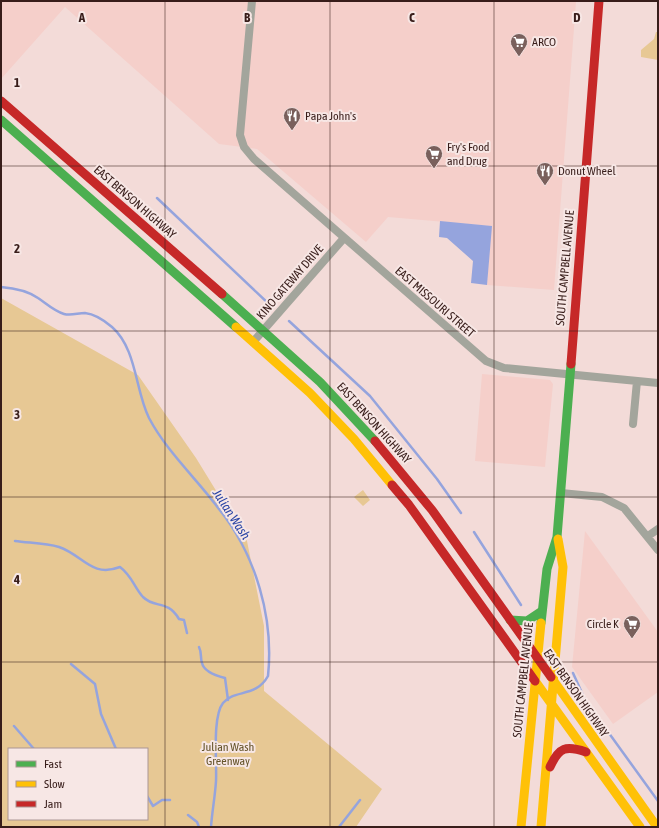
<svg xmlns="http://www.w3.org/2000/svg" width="659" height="828" viewBox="0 0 659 828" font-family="'Asap Condensed',sans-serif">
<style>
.built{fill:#f5cfca}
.green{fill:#e7c894;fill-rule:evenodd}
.water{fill:#95a4dd}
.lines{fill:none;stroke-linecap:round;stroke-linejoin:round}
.stream{stroke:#95a4dd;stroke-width:2.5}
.street{stroke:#a3a59c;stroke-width:8}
.fast{stroke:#4caf50;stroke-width:9}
.slow{stroke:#ffc107;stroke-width:9}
.jam{stroke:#c62828;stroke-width:9}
.grid{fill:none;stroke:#381d1a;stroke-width:1;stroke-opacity:0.55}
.labels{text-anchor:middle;stroke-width:4;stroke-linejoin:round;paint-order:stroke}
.poi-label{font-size:12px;fill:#381d1a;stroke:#f7e7e5;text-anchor:start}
.street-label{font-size:12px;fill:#381d1a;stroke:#f7e7e5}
.park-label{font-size:12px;fill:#645329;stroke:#f7e7e5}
.water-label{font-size:13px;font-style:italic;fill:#2944a5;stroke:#f7e7e5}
.grid-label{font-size:13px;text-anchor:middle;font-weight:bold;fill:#381d1a;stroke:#f7e7e5;stroke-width:4;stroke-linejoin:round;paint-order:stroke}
</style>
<rect width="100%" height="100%" fill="#f3dbd8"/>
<path class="built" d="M 1,1 L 576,2 L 554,290 L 487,285 L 491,226 L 388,217 L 366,242 L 257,149 L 219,144 L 65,7 L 1,79 Z
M 482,374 L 550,380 L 553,384 L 545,467 L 475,461 Z
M 585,531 L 658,632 L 658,692 L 613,724 L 572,667 Z"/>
<path class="green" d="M 656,32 L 658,32 L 658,60 L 641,57 L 641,50 L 654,39 Z
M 1,298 L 138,375 L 196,458 L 247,541 L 264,626 L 264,691 L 382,789 L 356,827 L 1,827 ZM 9,749 L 147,749 L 147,819 L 9,819 Z
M 363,490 L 370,500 L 363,506 L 354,497 Z"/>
<path class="water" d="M 440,221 L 492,226 L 487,285 L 471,283 L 473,261 L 447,238 L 439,237 Z"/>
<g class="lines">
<path class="stream" d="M 157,198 L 270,305
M 1,287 C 13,288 28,291 38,298 C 47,304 54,311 64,314 C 71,316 78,313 85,313 C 94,314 105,321 112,327 C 137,349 135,390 149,418 C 167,452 196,478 219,509 C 256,555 274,618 268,676 C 256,698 234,689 223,703 C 212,717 217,763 216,781 C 215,797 212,812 211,827
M 289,321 L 370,396 L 437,479 L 461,513
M 474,532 L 521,605
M 15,541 C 29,543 45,543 59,547 C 83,555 91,578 120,567 C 132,576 134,587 143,597 C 155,609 167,599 179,619 L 184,620 L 187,633
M 199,647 C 202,653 200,657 202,663 C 204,672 217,676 225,678 L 228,700
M 71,664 L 95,684 L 101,714 L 116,749
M 573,673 L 586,702
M 598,718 L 658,801
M 14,726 L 34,749
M 147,796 L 153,806 L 162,800 L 170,800
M 188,815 L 197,822 L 199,827
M 339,827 L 360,800"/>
<path class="street" d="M 252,1 L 240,135 L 244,147 L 254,159 L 486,361 L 504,368 L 658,383
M 253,342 L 344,238
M 633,424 L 637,381
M 561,493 L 602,497 L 624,508 L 658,550
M 648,536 L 658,529"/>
<path class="fast" d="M 1,120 L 236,327
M 222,294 L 320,382 L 375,441
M 510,620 L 527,621 L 542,611
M 541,623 L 547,569 L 557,537 L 571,364"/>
<path class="slow" d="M 236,327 L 310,393 L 354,439 L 392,485
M 551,677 L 657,827
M 535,681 L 640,827
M 521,827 L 541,623
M 541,827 L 563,567 L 558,539"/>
<path class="jam" d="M 1,101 L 222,294
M 571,364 L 599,1
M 375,441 L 432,510 L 551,677
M 392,485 L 409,505 L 535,681
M 550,767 C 559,747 566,745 586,752"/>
</g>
<path class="grid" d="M 165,1 L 165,827M 330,1 L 330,827M 494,1 L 494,827M 1,166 L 658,166M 1,331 L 658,331M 1,497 L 658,497M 1,662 L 658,662"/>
<defs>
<symbol id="supermarket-pin" viewBox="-11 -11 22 30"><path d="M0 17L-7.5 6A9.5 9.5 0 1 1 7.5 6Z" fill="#79605c" stroke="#f7e7e5"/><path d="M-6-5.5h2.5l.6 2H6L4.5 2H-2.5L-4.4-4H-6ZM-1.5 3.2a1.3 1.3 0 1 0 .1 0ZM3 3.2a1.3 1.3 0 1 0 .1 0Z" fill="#fff"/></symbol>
<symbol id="restaurant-pin" viewBox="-11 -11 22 30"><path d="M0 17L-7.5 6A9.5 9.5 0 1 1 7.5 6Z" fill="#79605c" stroke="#f7e7e5"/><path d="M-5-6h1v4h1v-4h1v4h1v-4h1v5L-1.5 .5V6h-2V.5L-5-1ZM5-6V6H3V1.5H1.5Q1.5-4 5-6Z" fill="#fff"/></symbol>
</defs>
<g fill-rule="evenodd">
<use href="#supermarket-pin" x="509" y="32" width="20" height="27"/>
<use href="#restaurant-pin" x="282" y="106" width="20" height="27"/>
<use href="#supermarket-pin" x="424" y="144" width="20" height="27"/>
<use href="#restaurant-pin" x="535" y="161" width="20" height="27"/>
<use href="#supermarket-pin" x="622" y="614" width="20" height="27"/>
</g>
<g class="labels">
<g class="poi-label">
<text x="532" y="46">ARCO</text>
<text x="305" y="120">Papa John's</text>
<text x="447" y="151">Fry's Food<tspan x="447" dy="14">and Drug</tspan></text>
<text x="558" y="175">Donut Wheel</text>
<text x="619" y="628" text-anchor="end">Circle K</text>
</g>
<g class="street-label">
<text transform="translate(135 202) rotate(41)" y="4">EAST BENSON HIGHWAY</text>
<text transform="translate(565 268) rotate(-85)" y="4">SOUTH CAMPBELL AVENUE</text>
<text transform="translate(290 282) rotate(-49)" y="4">KINO GATEWAY DRIVE</text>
<text transform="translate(435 302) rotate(41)" y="4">EAST MISSOURI STREET</text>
<text transform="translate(374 423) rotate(48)" y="4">EAST BENSON HIGHWAY</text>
<text transform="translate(523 680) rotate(-84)" y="4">SOUTH CAMPBELL AVENUE</text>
<text transform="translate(576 693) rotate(55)" y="4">EAST BENSON HIGHWAY</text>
</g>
<g class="park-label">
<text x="228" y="751">Julian Wash<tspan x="228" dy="14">Greenway</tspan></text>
</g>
<g class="water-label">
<text transform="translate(232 514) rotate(57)" y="5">Julian Wash</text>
</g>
</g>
<g class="grid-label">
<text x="82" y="22">A</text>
<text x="247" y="22">B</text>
<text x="412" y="22">C</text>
<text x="577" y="22">D</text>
<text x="17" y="87">1</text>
<text x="17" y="253">2</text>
<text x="17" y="419">3</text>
<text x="17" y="584">4</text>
</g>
<rect width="659" height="828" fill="none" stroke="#381d1a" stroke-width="4"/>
<rect x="8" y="748" width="140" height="72" fill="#f7e7e5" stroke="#ab9694"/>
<rect x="16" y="761" width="20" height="6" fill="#4caf50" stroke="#ab9694"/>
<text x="44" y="768" font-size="12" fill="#381d1a">Fast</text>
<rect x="16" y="781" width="20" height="6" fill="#ffc107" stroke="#ab9694"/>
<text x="44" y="788" font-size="12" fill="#381d1a">Slow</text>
<rect x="16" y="801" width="20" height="6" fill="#c62828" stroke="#ab9694"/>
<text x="44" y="808" font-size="12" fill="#381d1a">Jam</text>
</svg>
